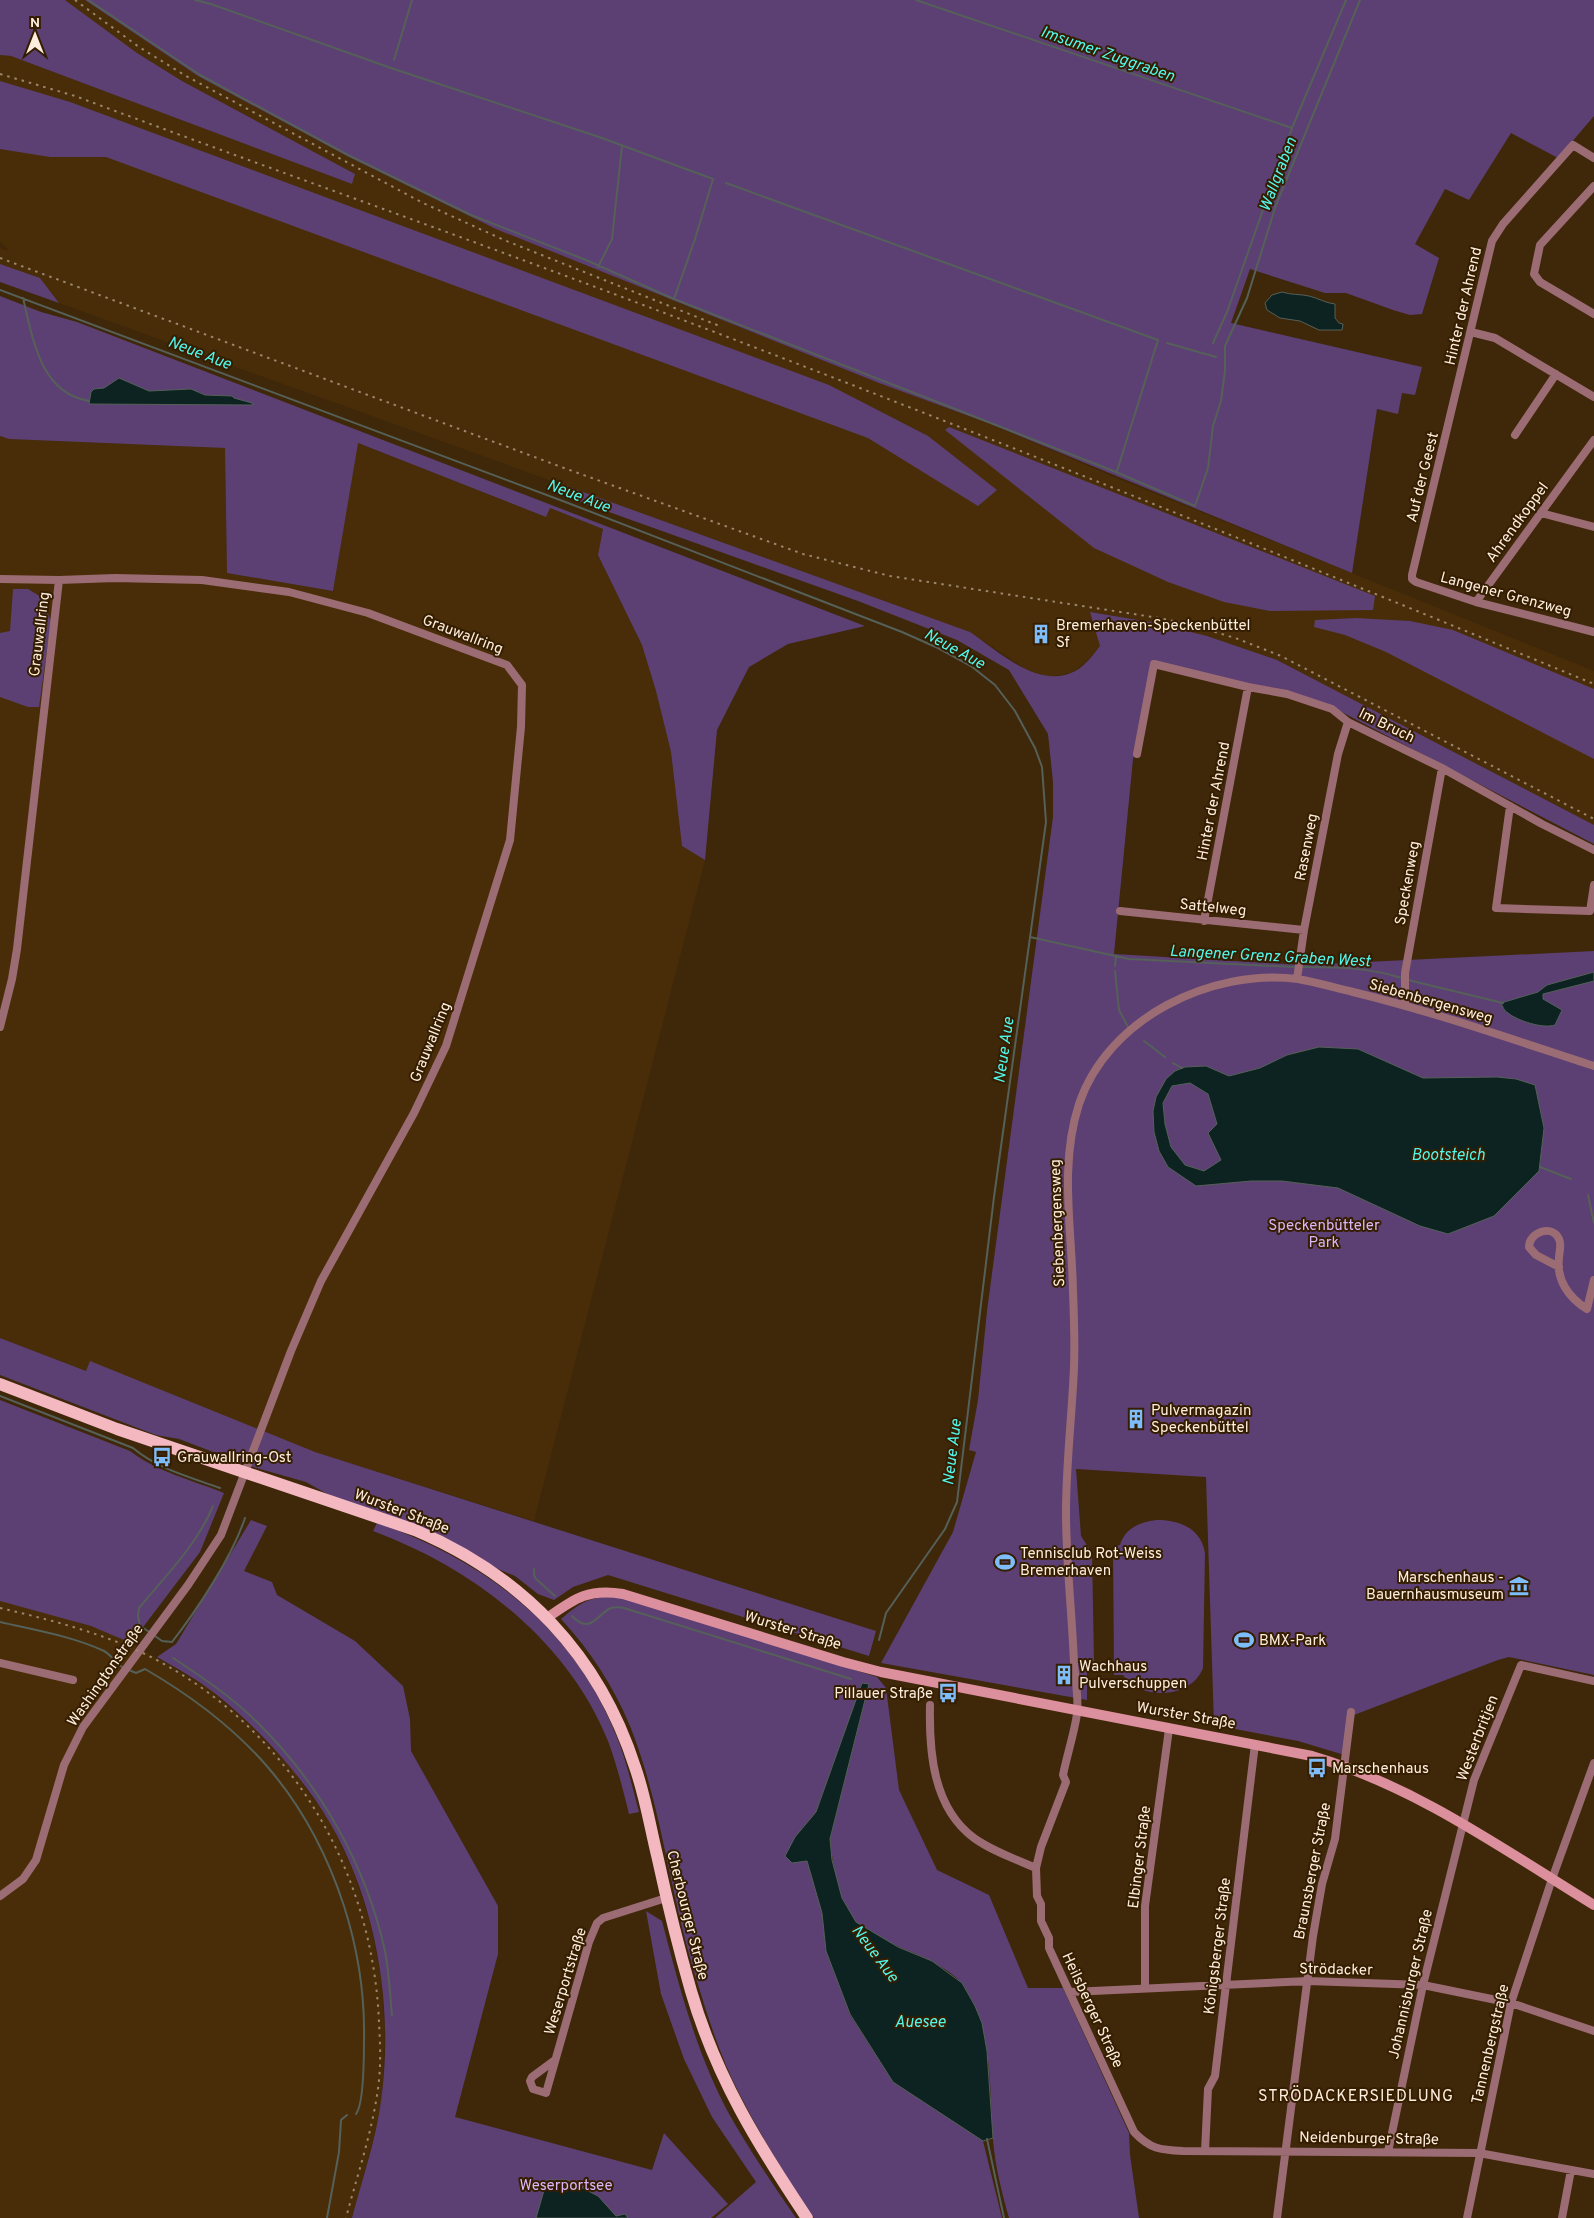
<svg xmlns="http://www.w3.org/2000/svg" width="1594" height="2218" viewBox="0 0 1594 2218" font-family="Overpass,sans-serif">
<style>
.built{fill:#492d08}
.green{fill:#5c4073}
.water{fill:#0d2321;stroke:#556059;fill-rule:evenodd}
.lines{fill:none;stroke-linecap:round;stroke-linejoin:round}
.stream{stroke:#556059;stroke-width:2}
.street{stroke:#9c6c74;stroke-width:8}
.secondary{stroke:#dc8f9c;stroke-width:10}
.primary{stroke:#f4b8c1;stroke-width:12}
.rail{stroke:#9b876f;stroke-width:2;stroke-dasharray:2.5 5;stroke-linecap:butt}
.labels{text-anchor:middle;stroke-width:4;stroke-linejoin:round;paint-order:stroke}
.street-label{font-size:15px;fill:#feeedd;stroke:#351d00}
.poi-label{font-size:15px;fill:#feeedd;stroke:#351d00;text-anchor:start}
.park-label{font-size:15px;fill:#dab6fa;stroke:#351d00}
.water-label{font-size:16px;font-style:italic;fill:#52f7ec;stroke:#351d00}
.neighbourhood-label{font-size:16px;letter-spacing:1px;fill:#feeedd;stroke:#351d00}
</style>
<rect width="100%" height="100%" fill="#3f2709"/>
<path class="built" d="M 65,0 L 85,0 L 198,76 L 347,156 L 496,229 L 879,383 L 988,423 L 1119,479 L 1594,671 L 1594,825 L 1277,660 L 1207,636 L 1150,622 L 1091,612 L 1100,646 L 1088,660 L 1072,673 L 1047,677 L 1026,669 L 970,632 L 59,303 L 40,278 L 0,264 L 0,248 L 9,251 L 0,241 L 0,55 L 11,56 L 352,184 L 355,174 L 182,81 L 137,53 Z
M 0,436 L 9,439 L 225,448 L 227,573 L 333,591 L 357,443 L 546,517 L 550,508 L 603,529 L 598,555 L 642,645 L 656,691 L 671,752 L 682,846 L 705,860 L 534,1521 L 314,1452 L 90,1362 L 86,1371 L 0,1338 Z
M 0,1601 L 62,1617 L 119,1636 L 208,1688 L 251,1726 L 292,1769 L 330,1822 L 353,1871 L 370,1922 L 381,1977 L 385,2034 L 382,2099 L 378,2121 L 352,2218 L 0,2218 Z"/>
<path class="green" d="M 0,0 L 65,0 L 137,53 L 182,81 L 355,174 L 352,184 L 11,56 L 0,55 Z
M 85,0 L 1594,0 L 1594,116 L 1558,158 L 1511,133 L 1469,200 L 1445,189 L 1415,244 L 1439,258 L 1422,314 L 1410,315 L 1393,310 L 1346,293 L 1325,293 L 1250,269 L 1231,323 L 1422,367 L 1415,395 L 1402,393 L 1398,414 L 1377,409 L 1352,573 L 988,423 L 879,383 L 496,229 L 347,156 L 198,76 Z
M 0,81 L 70,102 L 829,385 L 928,436 L 997,490 L 978,506 L 868,438 L 106,157 L 50,157 L 0,149 Z
M 0,264 L 40,278 L 59,303 L 0,282 Z
M 0,296 L 41,312 L 77,322 L 865,626 L 788,644 L 749,667 L 717,730 L 705,860 L 682,846 L 671,752 L 656,691 L 642,645 L 598,555 L 603,529 L 550,508 L 546,517 L 358,443 L 333,591 L 227,573 L 225,448 L 9,439 L 0,436 Z
M 949,427 L 1375,596 L 1373,610 L 1270,611 L 1224,602 L 1168,582 L 1094,548 L 945,430 Z
M 561,484 L 970,632 C 998,651 1035,687 1071,673 C 1083,669 1092,656 1100,646 L 1090,612 L 1150,622 L 1207,636 L 1277,660 L 1594,825 L 1594,844 L 1334,708 L 1152,663 L 1133,759 L 1114,954 L 1304,965 L 1594,951 L 1594,1675 L 1509,1657 L 1498,1660 L 1354,1715 L 1348,1756 L 1298,1741 L 1214,1725 L 1206,1477 L 1076,1469 L 1081,1536 L 1092,1553 L 1094,1662 L 1087,1662 L 1087,1700 L 881,1663 L 953,1532 L 976,1452 L 969,1450 L 978,1400 L 987,1311 L 1053,817 L 1053,782 L 1048,734 L 1009,670 L 957,640 L 858,601 L 553,492 Z
M 13,589 L 28,589 L 41,597 L 51,621 L 39,707 L 28,707 L 0,697 L 0,633 L 10,631 Z
M 1356,618 L 1410,621 L 1453,630 L 1594,689 L 1594,759 L 1386,652 L 1345,635 L 1314,627 L 1315,620 Z
M 0,1338 L 86,1371 L 90,1361 L 315,1452 L 876,1631 L 869,1656 L 608,1575 L 573,1587 L 554,1600 L 538,1594 L 515,1576 L 498,1569 L 438,1534 L 336,1499 L 306,1482 L 250,1466 L 179,1439 L 156,1435 L 0,1375 Z
M 0,1400 L 130,1451 C 157,1472 192,1480 224,1493 L 200,1552 L 131,1643 L 91,1626 L 0,1601 Z
M 251,1520 L 267,1526 L 244,1571 L 272,1582 L 277,1595 L 355,1641 L 403,1686 L 410,1719 L 411,1751 L 498,1906 L 498,1954 L 455,2117 L 652,2170 L 664,2133 L 728,2204 L 711,2218 L 352,2218 C 362,2179 376,2140 381,2101 C 394,2008 377,1904 330,1823 C 302,1775 252,1721 209,1689 C 193,1677 174,1667 157,1657 L 176,1644 Z
M 1157,1520 C 1179,1520 1201,1528 1205,1553 L 1203,1668 C 1191,1699 1141,1701 1123,1675 L 1114,1675 L 1113,1546 L 1120,1545 C 1125,1528 1140,1522 1157,1520 Z
M 377,1523 C 484,1560 573,1627 616,1735 C 626,1759 632,1786 639,1812 L 629,1814 C 623,1790 617,1765 608,1741 C 567,1640 473,1568 373,1531 Z
M 612,1596 L 627,1599 L 877,1677 L 886,1688 L 899,1790 L 937,1870 L 989,1895 L 1028,1988 L 1063,1988 L 1129,2133 L 1130,2155 L 1139,2218 L 1009,2218 C 1002,2193 995,2166 993,2140 C 989,2087 994,2031 963,1985 C 954,1972 930,1960 916,1954 C 903,1949 864,1931 856,1922 C 838,1903 833,1864 830,1839 L 869,1685 L 862,1683 L 816,1812 L 795,1837 L 807,1861 L 822,1913 L 826,1951 L 850,2015 L 893,2082 L 983,2141 L 1002,2218 L 814,2218 C 787,2178 762,2138 740,2095 C 719,2055 706,2011 693,1968 C 669,1888 661,1804 630,1726 C 614,1687 590,1650 561,1619 C 580,1603 587,1598 612,1596 Z
M 646,1911 L 662,1921 C 679,1986 696,2052 728,2112 C 748,2148 772,2183 796,2218 L 715,2218 L 756,2182 L 712,2117 L 684,2059 L 661,1994 Z"/>
<path class="water" d="M 1282,292 C 1291,295 1300,294 1309,296 C 1318,298 1325,303 1335,304 L 1335,318 L 1339,323 L 1343,324 L 1342,330 L 1319,330 L 1300,321 L 1280,318 L 1267,310 L 1265,303 L 1272,295 Z
M 119,378 L 149,391 L 191,389 L 205,395 L 232,396 L 234,398 L 252,403 L 253,405 L 89,404 L 91,392 L 94,389 L 104,388 Z
M 1594,972 L 1594,981 L 1543,994 L 1543,999 L 1562,1010 L 1555,1025 C 1543,1029 1518,1021 1508,1013 C 1504,1011 1503,1007 1501,1003 L 1538,992 L 1547,985 Z
M 1319,1047 L 1358,1049 L 1423,1078 L 1497,1077 L 1516,1079 L 1535,1085 L 1544,1128 L 1539,1171 L 1494,1216 L 1448,1234 L 1420,1226 L 1338,1188 L 1282,1181 L 1251,1181 L 1196,1186 L 1168,1167 L 1159,1151 L 1154,1132 L 1153,1111 L 1156,1097 L 1166,1079 L 1175,1071 L 1185,1067 L 1206,1066 L 1229,1076 L 1260,1068 L 1287,1055 ZM 1190,1083 L 1208,1094 L 1217,1124 L 1208,1133 L 1221,1160 L 1204,1171 L 1185,1165 L 1171,1147 L 1165,1124 L 1163,1103 L 1172,1086 Z
M 862,1683 L 869,1684 L 830,1839 L 832,1860 L 842,1898 L 856,1922 L 898,1947 L 932,1961 L 962,1983 L 975,2006 L 982,2023 L 987,2051 L 993,2138 L 983,2141 L 893,2082 L 850,2014 L 826,1951 L 822,1913 L 807,1861 L 792,1863 L 785,1856 L 795,1837 L 816,1812 Z
M 547,2180 L 567,2180 L 598,2196 L 616,2216 L 625,2214 L 628,2218 L 536,2218 Z"/>
<g class="lines">
<path class="stream" d="M 88,0 L 200,75 L 348,155 L 471,215 L 586,260 L 674,299 L 1116,472 L 1195,506 L 1208,468 L 1213,426 L 1221,401 L 1225,371 L 1225,346 L 1247,298 L 1276,205 L 1360,0
M 195,0 L 211,4 L 391,68 L 602,138 L 713,179 L 695,239 L 674,299
M 916,0 L 1292,128
M 394,60 L 412,0
M 726,183 L 1158,340 L 1117,471
M 598,267 L 612,239 L 622,146
M 0,290 L 568,503 L 902,632 L 938,648 L 971,666 L 995,685 L 1015,711 L 1035,748 L 1042,767 L 1046,822 L 994,1197 L 957,1502 L 945,1529 L 886,1613 L 879,1640
M 23,298 C 33,339 40,393 89,401
M 1167,343 L 1216,357
M 1213,343 L 1227,312 L 1292,128 L 1346,0
M 1030,937 L 1129,959 L 1295,967
M 1115,966 L 1116,956
M 1300,967 C 1336,967 1367,967 1402,978
M 1115,971 L 1119,1010 L 1128,1027
M 1408,980 L 1503,1003
M 1144,1041 L 1165,1057
M 1173,1063 L 1182,1068
M 1540,1167 L 1571,1179
M 1588,1195 L 1594,1223
M 0,1396 L 133,1448 C 158,1469 190,1477 220,1488
M 534,1569 L 534,1575 L 536,1579 L 555,1596
M 572,1616 C 591,1636 598,1613 611,1608 C 615,1607 620,1607 624,1608 L 851,1679
M 0,1622 C 34,1630 72,1636 104,1651 C 112,1655 114,1663 124,1668
M 151,1633 L 140,1626 L 138,1616 L 139,1608 C 166,1575 197,1545 213,1506
M 155,1636 L 162,1641 L 172,1642 C 197,1610 232,1557 245,1518
M 173,1658 C 202,1677 232,1697 257,1722 C 320,1784 366,1865 385,1951 C 389,1972 390,1994 392,2015
M 129,1670 L 136,1673 L 145,1669 C 245,1727 308,1796 344,1906 C 358,1950 365,1994 364,2040 C 364,2055 364,2104 356,2114
M 987,2139 L 1004,2218
M 327,2218 L 339,2152 L 341,2120 L 347,2115"/>
<path class="street" d="M 1594,158 L 1573,145 L 1503,224 L 1492,241 L 1412,575 L 1412,579 L 1416,582 L 1476,602 L 1594,632
M 1594,186 L 1540,245 L 1534,274 L 1540,282 L 1594,314
M 1471,332 L 1495,338 L 1594,397
M 1515,435 L 1556,374
M 1541,513 L 1594,527
M 0,579 L 59,580
M 1476,602 L 1594,440
M 1137,754 L 1154,664 L 1248,687 L 1287,694 L 1332,709 L 1348,722 L 1442,768 L 1542,824 L 1594,850
M 1510,806 L 1496,908 L 1590,911 L 1594,885
M 1120,911 L 1304,930
M 1204,921 L 1248,687
M 1297,979 L 1304,930 L 1338,754 L 1348,722
M 1405,1005 L 1405,973 L 1442,768
M 0,1027 L 12,979 L 17,949 L 59,580 L 115,578 L 202,580 L 289,592 L 368,613 L 507,665 L 522,685 L 521,727 L 510,840 L 446,1046 L 414,1113 L 321,1281 L 291,1351 L 221,1535 L 188,1585 L 83,1727 L 64,1765 L 36,1860 L 23,1879 L 0,1896
M 1594,1066 C 1514,1040 1435,1012 1353,992 C 1335,988 1316,982 1298,979 C 1211,968 1108,1018 1079,1104 C 1059,1166 1072,1229 1073,1292 C 1074,1317 1075,1342 1074,1367 C 1072,1416 1066,1464 1066,1512 C 1066,1562 1072,1613 1074,1663 C 1075,1679 1079,1698 1077,1714 C 1074,1734 1067,1755 1063,1775 L 1066,1782 L 1041,1847 L 1036,1868 L 1037,1896 L 1041,1904 L 1041,1921 L 1049,1938 L 1049,1948 L 1134,2132 C 1150,2149 1160,2150 1183,2151 L 1479,2153 L 1594,2174
M 1559,1267 L 1536,1255 L 1529,1247 C 1529,1232 1552,1224 1559,1239 C 1562,1245 1559,1252 1559,1258 C 1556,1280 1569,1298 1587,1309 L 1594,1280
M 0,1663 L 73,1680
M 930,1705 C 929,1752 933,1808 974,1838 C 992,1851 1015,1859 1036,1868
M 1145,1988 L 1145,1906 L 1169,1729
M 1071,1992 L 1308,1981 L 1423,1985 L 1511,2003 L 1594,2031
M 555,2060 L 532,2077 L 530,2081 L 533,2089 L 546,2093 L 589,1942 L 597,1923 L 603,1918 L 666,1898
M 1205,2151 L 1208,2089 L 1215,2076 L 1255,1744
M 1388,2152 L 1423,1985 L 1474,1780 L 1521,1665 L 1594,1681
M 1277,2218 L 1313,1936 L 1322,1884 L 1335,1839 L 1351,1712
M 1467,2218 L 1511,2003 L 1552,1879 L 1594,1763
M 1562,2218 L 1571,2170"/>
<path class="secondary" d="M 547,1618 C 574,1599 588,1588 623,1594 L 843,1662 L 881,1672 L 1312,1756 C 1415,1786 1503,1849 1594,1905"/>
<path class="primary" d="M 0,1384 L 117,1429 L 415,1530 C 523,1576 599,1655 635,1767 C 645,1795 650,1826 657,1855 C 667,1901 678,1946 691,1991 C 716,2077 758,2145 807,2218"/>
<path class="rail" d="M 75,0 L 139,47 L 186,76 L 423,203 L 504,240 L 722,327
M 0,74 L 75,96 C 246,160 419,221 590,285 C 927,411 1261,546 1594,684
M 0,258 L 564,468 L 803,554 L 890,576 L 1159,618 L 1196,626 L 1238,639 L 1281,656 L 1594,819
M 0,1608 C 51,1620 103,1633 151,1657 C 289,1728 373,1869 379,2023 C 380,2041 381,2061 379,2080 C 374,2127 358,2172 346,2218"/>
</g>
<defs>
<symbol id="building-bare" viewBox="-9 -9 18 18"><path d="M-4-6H4V6H1V3H-1V6H-4ZM-2.5-4.3h1.7v1.8h-1.7ZM.8-4.3h1.7v1.8H.8ZM-2.5-1h1.7V.8h-1.7ZM.8-1h1.7V.8H.8Z" fill="#7fbdfa" stroke="#351d00" stroke-width="2.5" paint-order="stroke"/></symbol>
<symbol id="bus-bare" viewBox="-9 -9 18 18"><path d="M-5-6H5V4H4V6H2V4H-2V6H-4V4H-5ZM-3.5-4V0h7V-4ZM-3.5 1.2v1.5H-2V1.2ZM2 1.2v1.5H3.5V1.2Z" fill="#7fbdfa" stroke="#351d00" stroke-width="2.5" paint-order="stroke"/></symbol>
<symbol id="stadium-bare" viewBox="-9 -9 18 18"><path d="M0-5a6.5 5 0 1 0 0 10a6.5 5 0 1 0 0-10ZM-3.5-1.8h7v3.6h-7Z" fill="#7fbdfa" stroke="#351d00" stroke-width="2.5" paint-order="stroke"/></symbol>
<symbol id="museum-bare" viewBox="-9 -9 18 18"><path d="M0-6L6-3V-2H-6V-3ZM-5-1h2V3h-2ZM-1-1h2V3h-2ZM3-1h2V3H3ZM-6 4H6V6H-6Z" fill="#7fbdfa" stroke="#351d00" stroke-width="2.5" paint-order="stroke"/></symbol>
</defs>
<g fill-rule="evenodd">
<use href="#building-bare" x="1027" y="620" width="28" height="28"/>
<use href="#building-bare" x="1122" y="1405" width="28" height="28"/>
<use href="#bus-bare" x="148" y="1443" width="28" height="28"/>
<use href="#stadium-bare" x="991" y="1548" width="28" height="28"/>
<use href="#museum-bare" x="1505" y="1572" width="28" height="28"/>
<use href="#stadium-bare" x="1230" y="1626" width="28" height="28"/>
<use href="#building-bare" x="1050" y="1661" width="28" height="28"/>
<use href="#bus-bare" x="934" y="1679" width="28" height="28"/>
<use href="#bus-bare" x="1303" y="1754" width="28" height="28"/>
</g>
<g class="labels">
<g class="street-label">
<text transform="translate(1463 306) rotate(-77)" y="5">Hinter der Ahrend</text>
<text transform="translate(1422 477) rotate(-76)" y="5">Auf der Geest</text>
<text transform="translate(1517 522) rotate(-54)" y="5">Ahrendkoppel</text>
<text transform="translate(1506 594) rotate(15)" y="5">Langener Grenzweg</text>
<text transform="translate(39 634) rotate(-83)" y="5">Grauwallring</text>
<text transform="translate(463 634) rotate(21)" y="5">Grauwallring</text>
<text transform="translate(1387 725) rotate(26)" y="5">Im Bruch</text>
<text transform="translate(1213 801) rotate(-79)" y="5">Hinter der Ahrend</text>
<text transform="translate(1306 847) rotate(-79)" y="5">Rasenweg</text>
<text transform="translate(1407 883) rotate(-80)" y="5">Speckenweg</text>
<text transform="translate(1213 907) rotate(6)" y="5">Sattelweg</text>
<text transform="translate(1431 1001) rotate(16)" y="5">Siebenbergensweg</text>
<text transform="translate(430 1042) rotate(-68)" y="5">Grauwallring</text>
<text transform="translate(1057 1223) rotate(-92)" y="5">Siebenbergensweg</text>
<text transform="translate(402 1511) rotate(21)" y="5">Wurster Straße</text>
<text transform="translate(793 1630) rotate(17)" y="5">Wurster Straße</text>
<text transform="translate(105 1675) rotate(-55)" y="5">Washingtonstraße</text>
<text transform="translate(1186 1715) rotate(10)" y="5">Wurster Straße</text>
<text transform="translate(1477 1738) rotate(-69)" y="5">Westerbritjen</text>
<text transform="translate(1139 1857) rotate(-83)" y="5">Elbinger Straße</text>
<text transform="translate(1312 1871) rotate(-79)" y="5">Braunsberger Straße</text>
<text transform="translate(688 1915) rotate(76)" y="5">Cherbourger Straße</text>
<text transform="translate(1217 1946) rotate(-83)" y="5">Königsberger Straße</text>
<text transform="translate(1336 1969) rotate(1)" y="5">Strödacker</text>
<text transform="translate(565 1981) rotate(-73)" y="5">Weserportstraße</text>
<text transform="translate(1410 1984) rotate(-77)" y="5">Johannisburger Straße</text>
<text transform="translate(1093 2010) rotate(65)" y="5">Heilsberger Straße</text>
<text transform="translate(1490 2044) rotate(-77)" y="5">Tannenbergstraße</text>
<text transform="translate(1369 2138) rotate(1)" y="5">Neidenburger Straße</text>
</g>
<g class="poi-label">
<text x="1056" y="630">Bremerhaven-Speckenbüttel<tspan x="1056" dy="17">Sf</tspan></text>
<text x="1151" y="1415">Pulvermagazin<tspan x="1151" dy="17">Speckenbüttel</tspan></text>
<text x="177" y="1462">Grauwallring-Ost</text>
<text x="1020" y="1558">Tennisclub Rot-Weiss<tspan x="1020" dy="17">Bremerhaven</tspan></text>
<text x="1504" y="1582" text-anchor="end">Marschenhaus -<tspan x="1504" dy="17">Bauernhausmuseum</tspan></text>
<text x="1259" y="1645">BMX-Park</text>
<text x="1079" y="1671">Wachhaus<tspan x="1079" dy="17">Pulverschuppen</tspan></text>
<text x="933" y="1698" text-anchor="end">Pillauer Straße</text>
<text x="1332" y="1773">Marschenhaus</text>
</g>
<g class="park-label">
<text x="1324" y="1230">Speckenbütteler<tspan x="1324" dy="17">Park</tspan></text>
<text x="566" y="2190">Weserportsee</text>
</g>
<g class="water-label">
<text transform="translate(1108 53) rotate(19)" y="6">Imsumer Zuggraben</text>
<text transform="translate(1277 174) rotate(-69)" y="6">Wallgraben</text>
<text transform="translate(200 352) rotate(21)" y="6">Neue Aue</text>
<text transform="translate(579 495) rotate(21)" y="6">Neue Aue</text>
<text transform="translate(955 648) rotate(29)" y="6">Neue Aue</text>
<text transform="translate(1270 955) rotate(3)" y="6">Langener Grenz Graben West</text>
<text transform="translate(1003 1050) rotate(-82)" y="6">Neue Aue</text>
<text x="1448" y="1160">Bootsteich</text>
<text transform="translate(951 1452) rotate(-83)" y="6">Neue Aue</text>
<text transform="translate(876 1953) rotate(53)" y="6">Neue Aue</text>
<text x="920" y="2027">Auesee</text>
</g>
<g class="neighbourhood-label">
<text x="1356" y="2101">STRÖDACKERSIEDLUNG</text>
</g>
</g>
<g transform="translate(35 35)" stroke="#351d00" stroke-width="4" paint-order="stroke">
<path d="M0-4L9 19L0 12L-9 19Z" fill="#feeedd"/>
<text y="-8" font-size="14" font-weight="bold" text-anchor="middle" fill="#feeedd">N</text>
</g>
</svg>
